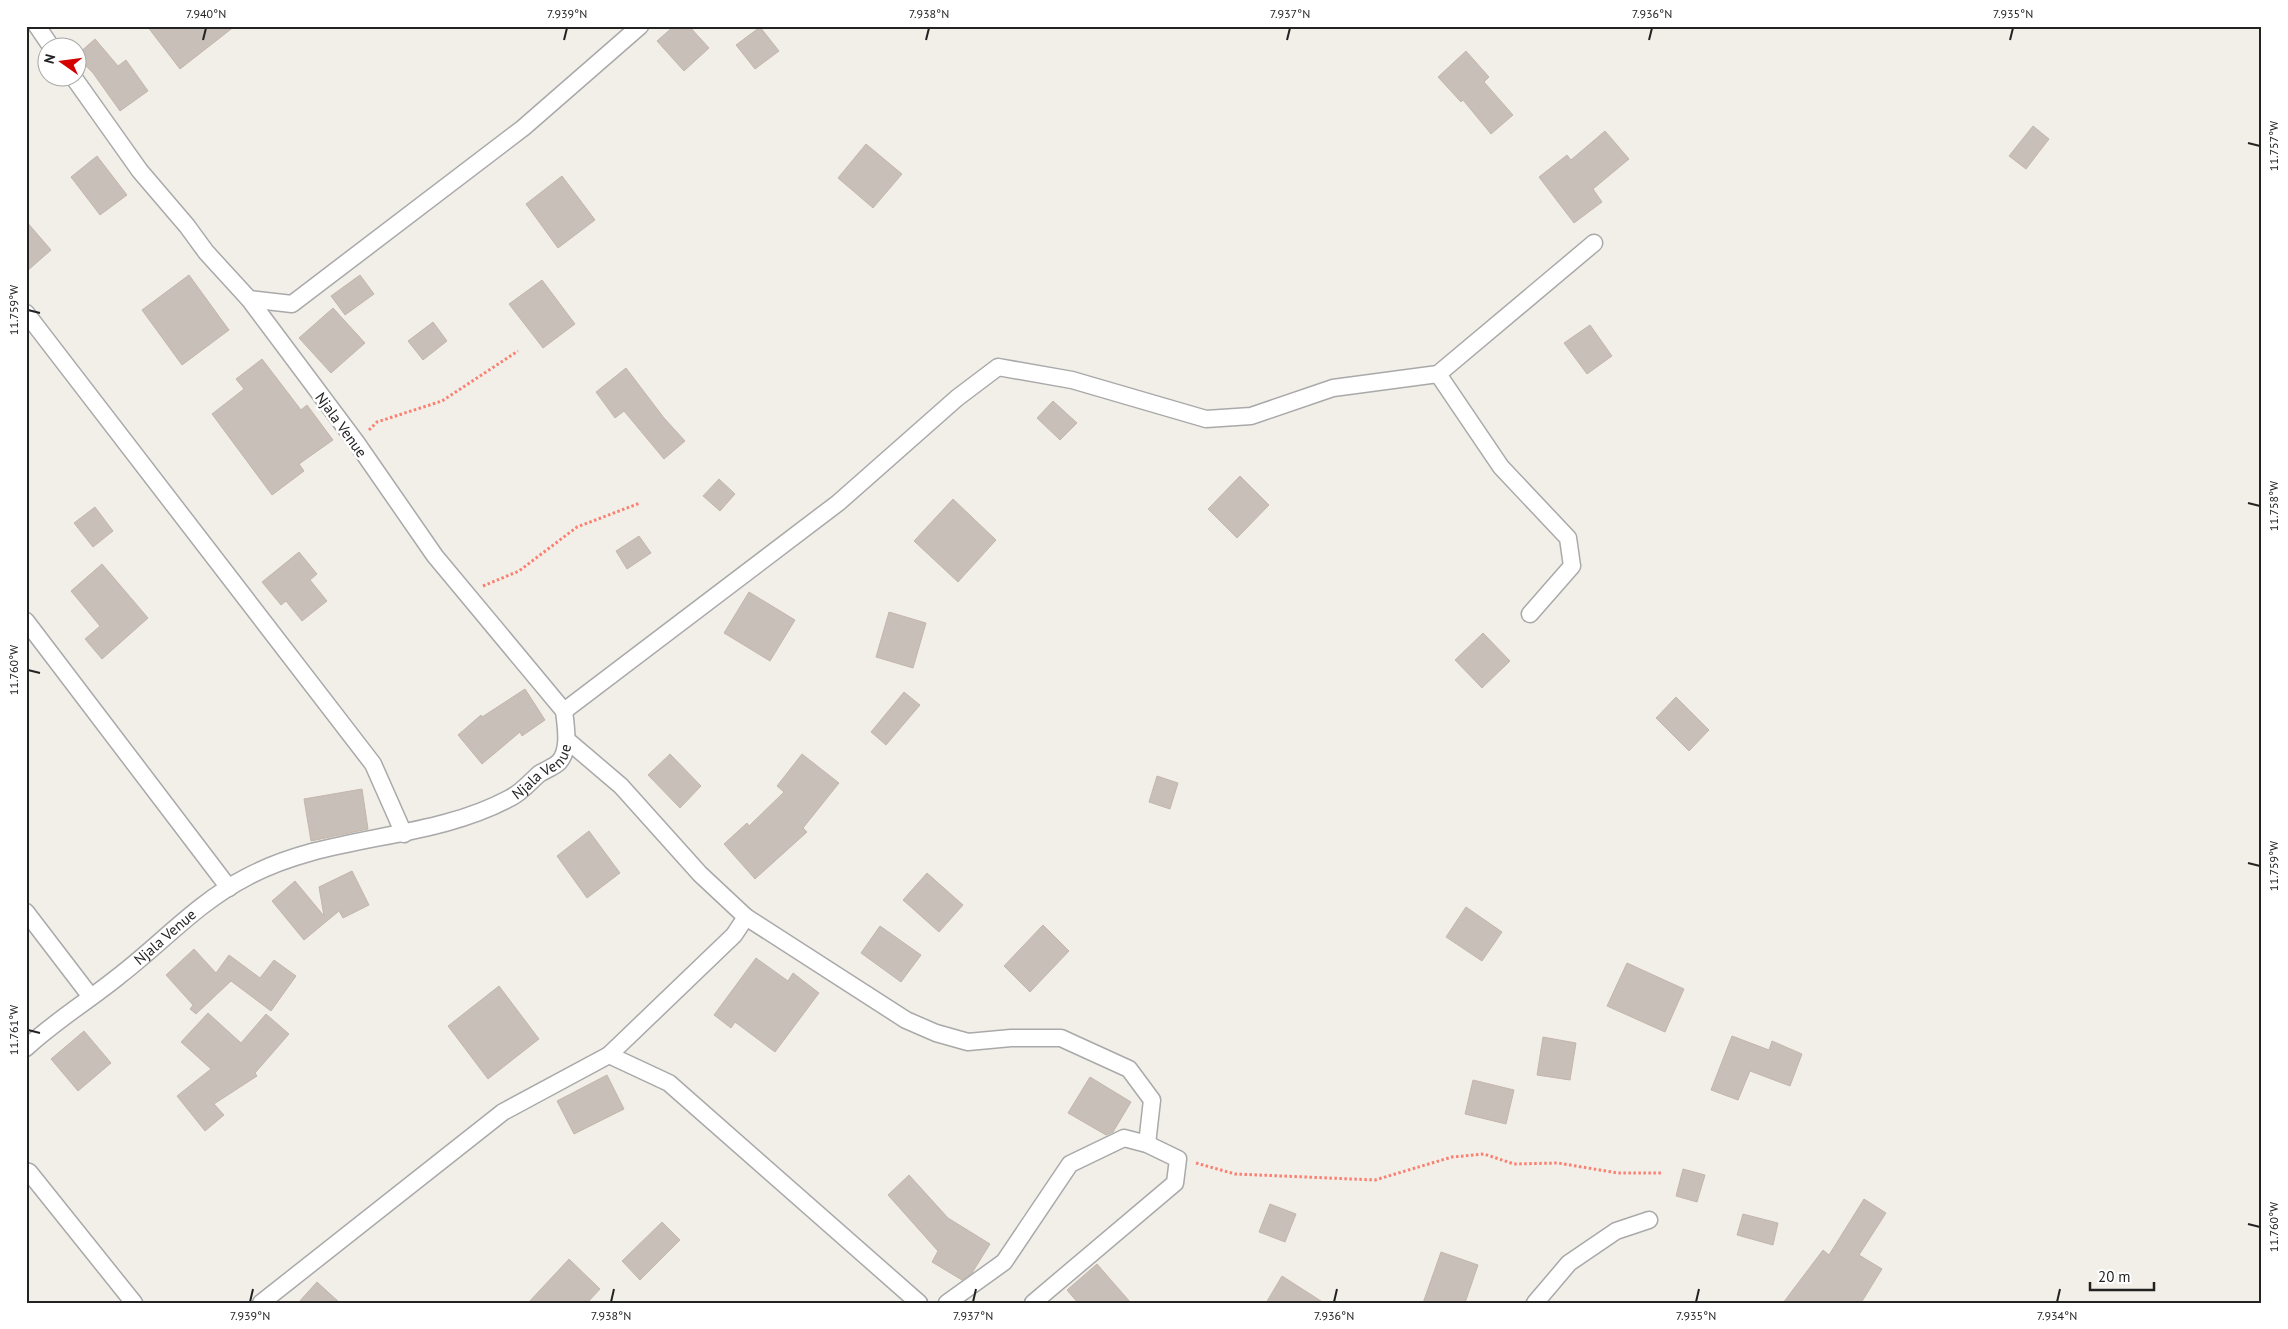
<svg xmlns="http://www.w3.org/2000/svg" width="2288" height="1329" viewBox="0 0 2288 1329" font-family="'PT Sans',sans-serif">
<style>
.building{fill:#c7bfb8;stroke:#c4b6ab}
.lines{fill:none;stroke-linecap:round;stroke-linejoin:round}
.minor-casing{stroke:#a9a9a9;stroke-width:19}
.path{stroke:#fa8072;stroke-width:3;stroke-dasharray:2.5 2.5;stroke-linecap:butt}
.minor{stroke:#fff;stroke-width:16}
.ticks{fill:none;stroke:#222;stroke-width:2}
.labels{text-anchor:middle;stroke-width:5;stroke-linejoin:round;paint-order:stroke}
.street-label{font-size:15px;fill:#222;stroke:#fff}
.neatline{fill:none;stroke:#222;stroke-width:2}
.ticks-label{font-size:12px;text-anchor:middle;fill:#222}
</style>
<rect width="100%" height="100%" fill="#f2efe9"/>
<path class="building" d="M 147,26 L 235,26 L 180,69 Z
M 674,26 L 689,26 L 709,48 L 684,71 L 657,41 Z
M 760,27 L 779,51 L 755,69 L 736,45 Z
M 95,39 L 118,66 L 126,60 L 148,91 L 120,111 L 93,73 L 78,58 L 78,54 Z
M 1466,51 L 1489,77 L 1484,82 L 1513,115 L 1491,134 L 1463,100 L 1461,102 L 1438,77 Z
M 2033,126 L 2049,139 L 2026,169 L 2009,156 Z
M 1605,131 L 1629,159 L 1593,189 L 1602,202 L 1574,223 L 1539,177 L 1567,155 L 1571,160 Z
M 866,144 L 902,174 L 873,208 L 838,178 Z
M 97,156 L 127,195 L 100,215 L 71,177 Z
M 562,176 L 595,220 L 558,248 L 526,204 Z
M 26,221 L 51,250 L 26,272 Z
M 189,275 L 229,330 L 182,365 L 142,310 Z
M 360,275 L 374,294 L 345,315 L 331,296 Z
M 542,280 L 575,324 L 543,348 L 509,304 Z
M 333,308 L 365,343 L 331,373 L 299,338 Z
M 433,322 L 447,341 L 423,360 L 408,341 Z
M 1590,325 L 1612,356 L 1587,374 L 1564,343 Z
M 262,359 L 301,410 L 307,405 L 333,440 L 299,464 L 304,471 L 272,495 L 212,414 L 244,389 L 236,379 Z
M 626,368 L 664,418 L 685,441 L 664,459 L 624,411 L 615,418 L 596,392 Z
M 1053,401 L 1077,423 L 1060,440 L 1037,418 Z
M 1240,476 L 1269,505 L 1237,538 L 1208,509 Z
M 719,479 L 735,494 L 720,511 L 703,496 Z
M 953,499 L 996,540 L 958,582 L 914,541 Z
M 95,507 L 113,531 L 93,547 L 74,523 Z
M 639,536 L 651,553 L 627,569 L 616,551 Z
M 299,552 L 317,574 L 310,580 L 327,601 L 302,621 L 286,601 L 281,605 L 262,582 Z
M 102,564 L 148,618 L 102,659 L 85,639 L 100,626 L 71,591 Z
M 749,592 L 795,620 L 770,661 L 724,633 Z
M 889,612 L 926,623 L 913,668 L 876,657 Z
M 1483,633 L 1510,661 L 1482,688 L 1455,660 Z
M 525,689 L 545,720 L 522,736 L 520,732 L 482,764 L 458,735 L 481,715 L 482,717 Z
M 904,692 L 920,705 L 886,745 L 871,732 Z
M 1676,697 L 1709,730 L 1689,751 L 1656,718 Z
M 670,754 L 701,786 L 680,808 L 648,775 Z
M 802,754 L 839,783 L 803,828 L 807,832 L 755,879 L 724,844 L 747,823 L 749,826 L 784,792 L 777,786 Z
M 1157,776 L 1178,783 L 1170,809 L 1149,802 Z
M 362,789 L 368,829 L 311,841 L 304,799 Z
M 589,831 L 620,873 L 587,898 L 557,856 Z
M 352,871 L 369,905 L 343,918 L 339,911 L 304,940 L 272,901 L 295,881 L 324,916 L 319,887 Z
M 927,873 L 963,905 L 939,932 L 903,900 Z
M 1466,907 L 1502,932 L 1482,961 L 1446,937 Z
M 1043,925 L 1069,951 L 1030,992 L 1004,966 Z
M 880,926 L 921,955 L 901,982 L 861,953 Z
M 194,949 L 216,973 L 229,955 L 260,978 L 274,960 L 296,976 L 271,1011 L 231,981 L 196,1014 L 190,1009 L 193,1005 L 166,975 Z
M 756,958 L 788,981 L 793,973 L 819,993 L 775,1052 L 735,1022 L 731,1028 L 714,1015 Z
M 1627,963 L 1684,989 L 1665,1032 L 1607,1006 Z
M 499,986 L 539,1039 L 488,1079 L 448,1026 Z
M 208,1013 L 241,1043 L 266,1014 L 289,1034 L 255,1073 L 257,1076 L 214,1104 L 224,1115 L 205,1131 L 177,1096 L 211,1069 L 181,1042 Z
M 84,1031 L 111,1063 L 78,1091 L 51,1059 Z
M 1732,1036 L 1769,1050 L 1772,1041 L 1802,1054 L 1790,1086 L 1750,1071 L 1738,1100 L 1711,1090 Z
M 1543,1037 L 1576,1043 L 1570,1080 L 1537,1075 Z
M 607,1075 L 624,1109 L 574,1134 L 557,1101 Z
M 1090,1077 L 1131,1102 L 1113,1132 L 1106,1135 L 1068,1113 Z
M 1473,1080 L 1514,1090 L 1506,1124 L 1465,1114 Z
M 1683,1169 L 1705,1175 L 1697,1202 L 1676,1196 Z
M 909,1175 L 948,1218 L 990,1244 L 972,1273 L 962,1280 L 932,1262 L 938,1251 L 888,1195 Z
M 1864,1199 L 1886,1213 L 1859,1255 L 1882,1269 L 1861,1303 L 1783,1303 L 1823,1250 L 1829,1255 Z
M 1270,1204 L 1296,1214 L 1285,1242 L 1259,1232 Z
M 1743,1214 L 1778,1223 L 1773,1245 L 1737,1235 Z
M 662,1222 L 680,1240 L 640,1280 L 622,1261 Z
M 1441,1252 L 1478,1265 L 1465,1303 L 1423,1303 Z
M 569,1259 L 600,1289 L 587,1303 L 528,1303 Z
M 1097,1264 L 1131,1303 L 1078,1303 L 1067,1290 Z
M 1282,1276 L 1324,1303 L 1266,1303 Z
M 317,1282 L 340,1303 L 298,1303 Z"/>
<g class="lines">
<defs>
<g id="minor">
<path d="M 37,26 L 52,48"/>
<path d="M 249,299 L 292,304 L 523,128 L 640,26"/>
<path d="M 26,313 L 373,764 L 404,834"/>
<path d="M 1438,374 L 1501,467 L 1568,538 L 1572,566 L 1530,614"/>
<path d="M 26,621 L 229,888"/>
<path d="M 564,711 L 838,503 L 957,398 L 998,367 L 1072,380 L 1206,419 L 1251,416 L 1333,388 L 1438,374 L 1594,243"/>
<path d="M 567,740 L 621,786 L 700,874 L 746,917 L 734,935 L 609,1055"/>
<path d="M 26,912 L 91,997"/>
<path d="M 746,917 L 906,1020 L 936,1033 L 968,1042 L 1011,1038 L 1061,1038 L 1129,1069 L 1152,1100 L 1147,1144"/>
<path id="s1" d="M 26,1048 C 55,1021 88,1001 119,976 C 162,943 198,902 247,877 C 329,833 428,842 510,798 C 521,793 530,782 539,774 C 545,770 554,767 559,762 C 570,750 566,727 564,711 L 435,556 L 356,442 L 249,299 L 206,252 L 187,226 L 140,171 L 74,78"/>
<path d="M 26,1171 L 29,1172 L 134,1303"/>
<path d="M 261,1303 L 503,1112 L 609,1055 L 669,1083 L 919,1303"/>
<path d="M 947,1303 L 1004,1262 L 1070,1164 L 1124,1138 L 1147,1144 L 1178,1159 L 1175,1183 L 1033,1303"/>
<path d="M 1535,1303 L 1569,1263 L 1616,1231 L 1649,1220"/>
</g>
</defs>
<use href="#minor" class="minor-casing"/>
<path class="path" d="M 369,430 L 377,422 L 442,401 L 518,351
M 483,586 L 519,571 L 577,527 L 640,503
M 1196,1163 L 1235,1174 L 1375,1180 L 1452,1157 L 1484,1154 L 1514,1164 L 1558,1163 L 1618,1173 L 1661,1173"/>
<use href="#minor" class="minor"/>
</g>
<path class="ticks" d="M 203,40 L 206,28M 564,40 L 567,28M 926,40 L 929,28M 1287,40 L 1290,28M 1649,40 L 1652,28M 2010,40 L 2013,28M 2248,143 L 2260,146M 28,310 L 40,313M 2248,503 L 2260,506M 28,670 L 40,673M 2248,863 L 2260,866M 28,1030 L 40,1033M 2248,1224 L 2260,1227M 250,1302 L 253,1289M 611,1302 L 614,1289M 973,1302 L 976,1289M 1334,1302 L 1337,1289M 1696,1302 L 1699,1289M 2057,1302 L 2060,1289"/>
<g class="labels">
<g class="street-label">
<text transform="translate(341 425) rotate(54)" y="5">Njala Venue</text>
<text dy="5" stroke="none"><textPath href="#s1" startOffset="598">Njala Venue</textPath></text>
<text dy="5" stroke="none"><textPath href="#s1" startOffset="178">Njala Venue</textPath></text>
</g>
</g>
<rect width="2288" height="1329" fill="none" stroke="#ffffff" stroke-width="55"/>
<g transform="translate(62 62) rotate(284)"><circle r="24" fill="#ffffff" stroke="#a7a7a7"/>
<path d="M0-4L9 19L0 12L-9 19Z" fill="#d40000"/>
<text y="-8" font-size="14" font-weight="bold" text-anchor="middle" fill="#222222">N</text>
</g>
<path d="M2090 1282v8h64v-8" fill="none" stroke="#222222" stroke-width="2.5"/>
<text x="2098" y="1282" font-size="15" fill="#222222" stroke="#ffffff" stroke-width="4" paint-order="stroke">20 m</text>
<rect x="28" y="28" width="2232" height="1274" class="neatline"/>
<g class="ticks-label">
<text x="206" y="18">7.940°N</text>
<text x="567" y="18">7.939°N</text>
<text x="929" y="18">7.938°N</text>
<text x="1290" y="18">7.937°N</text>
<text x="1652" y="18">7.936°N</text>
<text x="2013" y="18">7.935°N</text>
<text transform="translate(2274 146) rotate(-90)" y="4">11.757°W</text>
<text transform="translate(14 310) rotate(-90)" y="4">11.759°W</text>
<text transform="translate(2274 506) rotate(-90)" y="4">11.758°W</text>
<text transform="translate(14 670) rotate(-90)" y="4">11.760°W</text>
<text transform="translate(2274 866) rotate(-90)" y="4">11.759°W</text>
<text transform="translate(14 1030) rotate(-90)" y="4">11.761°W</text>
<text transform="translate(2274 1227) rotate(-90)" y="4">11.760°W</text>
<text x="250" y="1320">7.939°N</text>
<text x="611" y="1320">7.938°N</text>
<text x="973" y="1320">7.937°N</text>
<text x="1334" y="1320">7.936°N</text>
<text x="1696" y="1320">7.935°N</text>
<text x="2057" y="1320">7.934°N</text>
</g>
</svg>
